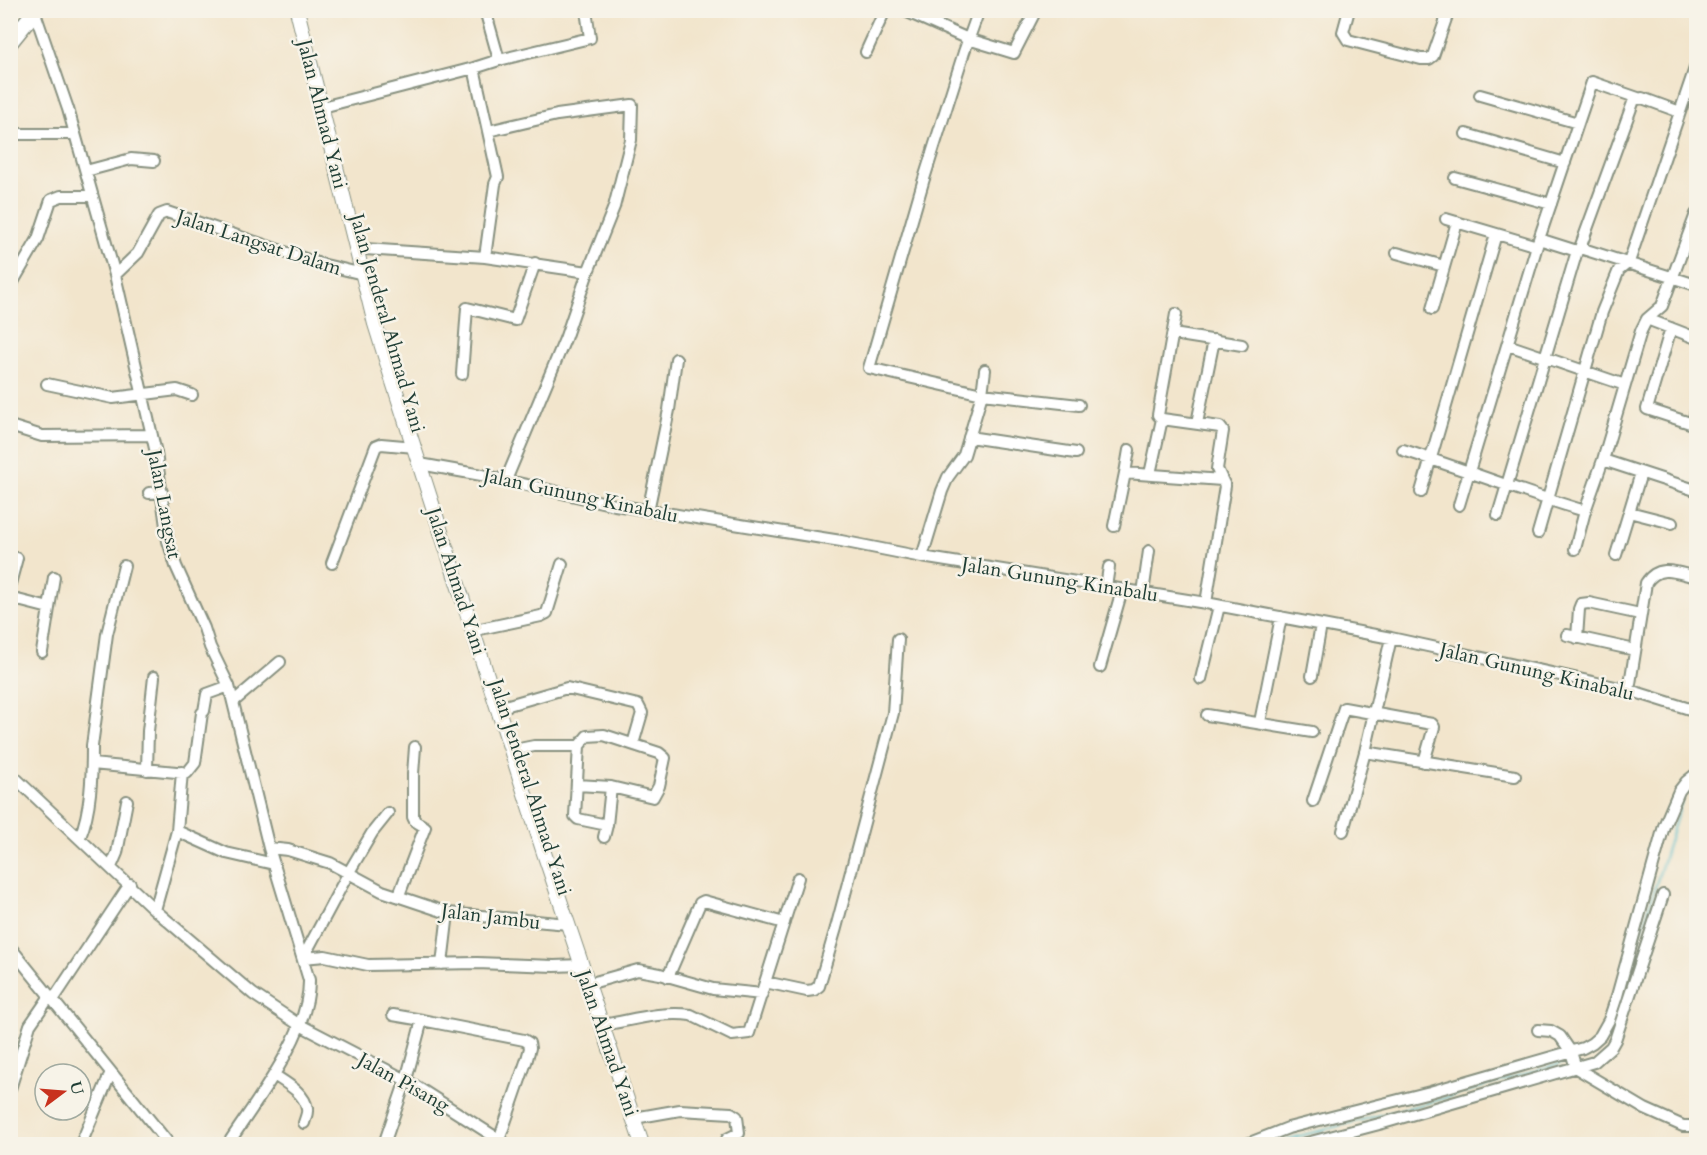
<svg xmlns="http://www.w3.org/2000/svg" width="1707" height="1155" viewBox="0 0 1707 1155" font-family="Cardo,serif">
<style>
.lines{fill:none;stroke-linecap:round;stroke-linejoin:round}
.stream{stroke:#4fbcca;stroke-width:2}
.minor-casing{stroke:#889180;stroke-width:14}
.major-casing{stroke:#889180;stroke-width:16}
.highway-casing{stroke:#889180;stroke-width:18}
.minor{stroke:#fff;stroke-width:10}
.major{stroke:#fff;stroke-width:14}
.highway{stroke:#fff;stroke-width:15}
.labels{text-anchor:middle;stroke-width:5;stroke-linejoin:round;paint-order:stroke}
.street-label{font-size:20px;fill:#1f3d34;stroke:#f7f3e8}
</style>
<rect width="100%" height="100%" fill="#f7f3e8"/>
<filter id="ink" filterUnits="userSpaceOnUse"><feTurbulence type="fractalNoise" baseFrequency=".0167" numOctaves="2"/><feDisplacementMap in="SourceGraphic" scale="12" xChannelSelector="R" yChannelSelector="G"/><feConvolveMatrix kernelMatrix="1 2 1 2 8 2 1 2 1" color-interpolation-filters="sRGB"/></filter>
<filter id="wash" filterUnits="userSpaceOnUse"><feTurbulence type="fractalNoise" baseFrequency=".008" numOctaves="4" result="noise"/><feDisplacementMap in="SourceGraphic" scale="24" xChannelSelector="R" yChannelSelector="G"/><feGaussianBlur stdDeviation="1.35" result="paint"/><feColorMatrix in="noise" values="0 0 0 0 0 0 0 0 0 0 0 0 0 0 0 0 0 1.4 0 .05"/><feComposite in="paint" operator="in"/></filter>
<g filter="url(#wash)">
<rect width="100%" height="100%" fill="#f2e5cc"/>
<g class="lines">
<path class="stream" d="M 1628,976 L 1684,793 L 1696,783
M 1581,1058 C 1601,1052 1610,1035 1616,1016
M 1277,1144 L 1292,1138 L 1431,1102 L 1570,1061"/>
</g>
</g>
<g filter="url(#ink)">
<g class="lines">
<defs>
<path id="minor" d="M 903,10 L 968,39 L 1014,53 L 1036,10
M 979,10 L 964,52 L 923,182 L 869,368 L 982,394 L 1079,405
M 1349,10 L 1343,32 L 1348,40 L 1421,59 L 1429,59 L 1433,56 L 1449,10
M 35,13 L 68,109 L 115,275 L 156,453 L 168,541 L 176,566 L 204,628 L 210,647 L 229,686 L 269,848 L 309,980 C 310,1033 256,1101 228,1144
M 866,52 L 885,10
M 499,60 L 590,38 L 586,10
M 474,68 L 488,131 L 557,115 L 632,105 L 631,140 L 614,207 L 588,272 L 565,339 L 506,480
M 1480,95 L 1578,123
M 330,105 L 474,68 L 499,60 L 485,10
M 10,134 L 75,134
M 1466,134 L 1565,163
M 86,171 L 131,159 L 154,161
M 1455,178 L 1551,204
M 1446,219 L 1537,246
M 1539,239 L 1577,251 L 1580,248 L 1696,285
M 1580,248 L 1634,100 L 1642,98 L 1680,112
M 365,249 L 485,257 L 588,272
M 1397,253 L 1444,266
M 485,257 L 495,184 L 498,177 L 488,131
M 115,275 L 138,253 L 159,215 L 167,212 L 317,263 L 363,274
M 10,287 L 38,239 L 51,200 L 61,196 L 91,196
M 1432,309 L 1457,222
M 1176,314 L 1158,415 L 1162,419 L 1220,427 L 1223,431 L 1217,469 L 1225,486 L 1206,603
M 1647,319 L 1696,338
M 1671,328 L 1647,409 L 1693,424 L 1696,411
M 1173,334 L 1242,345
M 1508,345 L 1625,385
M 462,374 L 467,308 L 515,320 L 535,263
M 47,384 L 113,398 L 177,390 L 192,395
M 1197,423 L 1214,340
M 10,426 L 42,436 L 152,435
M 969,437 L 1076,453
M 1129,450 L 1125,473 L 1222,480
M 1403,450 C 1464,469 1524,493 1585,511 L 1603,460 L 1641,331 L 1647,319 L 1662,306 L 1696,214
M 1603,460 L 1695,490
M 420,464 L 487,476 L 615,505 L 841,541 L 922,557 L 1206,603 L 1391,638 L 1629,690 L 1696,711
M 1150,474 L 1162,419
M 1421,492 L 1496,234
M 149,493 L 162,492
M 1459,505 L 1539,239 L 1592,82 L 1638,98
M 648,511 L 669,410 L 676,359
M 1629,512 L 1672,523
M 1498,515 L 1577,251
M 1114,526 L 1125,473
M 1538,533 L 1602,312 L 1619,270 L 1629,262 L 1696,65
M 1575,549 L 1585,511
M 1616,555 L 1641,473
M 922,557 L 942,491 L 948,477 L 964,455 L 982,394 L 985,370
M 332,563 L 376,446 L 381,444 L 415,447
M 10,584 L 17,558
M 1106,587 L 1109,567
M 1143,593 L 1149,551
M 10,598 L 49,608
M 480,629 L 541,616 L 547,613 L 562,564
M 1567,635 L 1635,650
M 1577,638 L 1579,609 L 1581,604 L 1589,603 L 1640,614
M 42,652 L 54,577
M 1100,667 L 1122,590
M 1312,676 L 1321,625
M 1201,679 L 1219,606
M 1629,690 L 1646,583 C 1659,563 1678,573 1696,577
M 233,702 L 280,662
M 505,706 L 567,688 L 638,705 L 642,713 L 633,744
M 1207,715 L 1312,732
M 1260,722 L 1281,617
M 579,746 L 575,816 L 578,819 L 607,825
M 519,749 L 534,746 L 579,746 L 587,736 L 604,735 L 659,753 L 665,758 L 659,786 L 653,797 L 611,787 L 577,785
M 1365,752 L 1515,776
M 92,764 L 187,773 L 195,763 L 202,713 L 204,711 L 207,694 L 229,686
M 147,770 L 148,731 L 154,677
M 10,773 L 155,910 L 253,994 L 298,1024 L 406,1080 L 506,1144
M 1313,801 L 1344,708 L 1432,724 L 1434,727 L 1424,762
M 177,831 L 226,853 L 274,864
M 1343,831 L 1365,752 L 1391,638
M 80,837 C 91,810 92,776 92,746 L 107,634 L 124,566
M 604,837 L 607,825 L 611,787
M 269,848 L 288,850 L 330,863 L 382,891 L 448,913 L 568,924
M 111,867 L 117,853 L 127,801
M 399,895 L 425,827 L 415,821 L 413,817 L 413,774 L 415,747
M 155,910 L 177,831 L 182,772
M 10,947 L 169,1144
M 303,958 L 325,956 L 368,965 L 477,963 L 554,966 L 582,965
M 303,958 L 349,872 L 372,833 L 388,813
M 442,964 L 448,913
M 668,977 L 700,903 L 704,901 L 784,923
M 595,982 L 638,970 L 660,974 L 713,989 L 762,994
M 765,982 L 807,991 L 814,990 L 819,986 L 836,928 L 893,713 L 898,639
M 53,1000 L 130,884
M 393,1015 L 422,1020
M 609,1024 C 636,1019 664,1011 691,1015 L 732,1035 L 749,1033 L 798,878
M 1538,1030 L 1551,1031 L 1560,1036 L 1571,1052 L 1576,1068 L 1645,1109 L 1683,1126 L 1696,1126
M 274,1075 C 286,1083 305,1093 307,1109 C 308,1113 305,1119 304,1123
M 10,1089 L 30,1025 L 50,996
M 640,1117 L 680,1110 L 731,1113 L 737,1117 L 739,1133 L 727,1139 L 726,1144
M 81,1144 L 111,1072
M 384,1144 L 406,1080 L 422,1020 L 524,1040 L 529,1043 L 530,1048 L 527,1059 L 499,1140
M 1247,1144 L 1288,1128 L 1430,1092 L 1583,1048 L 1592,1043 L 1600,1036 L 1609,1020 L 1617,996 L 1664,826 L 1679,791 L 1686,782 L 1696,774
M 1303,1144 L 1383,1123 L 1594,1062 L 1611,1047 L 1615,1040 L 1663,895"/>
<path id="major" d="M 297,10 L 375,324 L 393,382 L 544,853 L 642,1144"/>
<path id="highway" d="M 10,42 L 36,10"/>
</defs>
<use href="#minor" class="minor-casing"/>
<use href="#major" class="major-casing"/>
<use href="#highway" class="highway-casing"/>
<use href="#minor" class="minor"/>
<use href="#major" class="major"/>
<use href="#highway" class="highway"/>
</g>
</g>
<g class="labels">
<g class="street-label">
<text transform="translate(323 114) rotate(76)" y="7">Jalan Ahmad Yani</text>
<text transform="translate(259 242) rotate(18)" y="7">Jalan Langsat Dalam</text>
<text transform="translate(388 323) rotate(74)" y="7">Jalan Jenderal Ahmad Yani</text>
<text transform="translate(581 495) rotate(12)" y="7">Jalan Gunung Kinabalu</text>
<text transform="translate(165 504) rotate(79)" y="7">Jalan Langsat</text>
<text transform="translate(1060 579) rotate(9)" y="7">Jalan Gunung Kinabalu</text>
<text transform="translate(457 581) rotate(72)" y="7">Jalan Ahmad Yani</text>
<text transform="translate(1537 671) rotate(13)" y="7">Jalan Gunung Kinabalu</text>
<text transform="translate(531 787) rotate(72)" y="7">Jalan Jenderal Ahmad Yani</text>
<text transform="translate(491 916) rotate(7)" y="7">Jalan Jambu</text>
<text transform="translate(608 1043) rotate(71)" y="7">Jalan Ahmad Yani</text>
<text transform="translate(404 1082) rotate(29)" y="7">Jalan Pisang</text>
</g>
</g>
<rect width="1707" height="1155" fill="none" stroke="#f7f3e8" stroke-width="36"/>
<g transform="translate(63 1092) rotate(74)"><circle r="28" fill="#f7f3e8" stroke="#a1aaa0" stroke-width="1.5"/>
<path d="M0-4.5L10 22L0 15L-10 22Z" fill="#c8321e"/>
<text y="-9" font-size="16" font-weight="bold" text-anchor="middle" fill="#1f3d34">U</text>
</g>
</svg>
